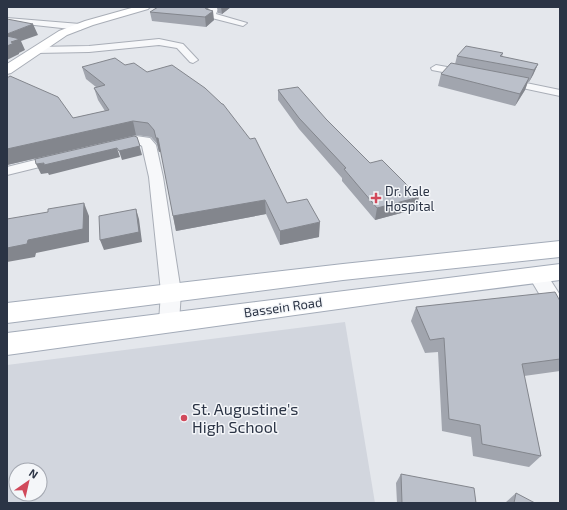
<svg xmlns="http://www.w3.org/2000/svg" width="567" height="510" viewBox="0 0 567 510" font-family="'Exo 2',sans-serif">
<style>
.built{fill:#d2d6de;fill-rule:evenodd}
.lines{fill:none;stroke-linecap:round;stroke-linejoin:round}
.street-casing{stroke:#a9aeb7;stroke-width:2}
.secondary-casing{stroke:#a9aeb7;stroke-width:2}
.primary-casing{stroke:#a3abb8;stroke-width:2}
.street{fill:#f7f8fa;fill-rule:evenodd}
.secondary{fill:#fff;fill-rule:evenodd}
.primary{fill:#fff;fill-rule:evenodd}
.wall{fill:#a1a5ae}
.shaded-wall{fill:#83868d}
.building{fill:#bbc0ca;stroke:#83868d}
.poi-dot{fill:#d1495b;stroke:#f4f6f9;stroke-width:1.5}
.labels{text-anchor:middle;stroke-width:3;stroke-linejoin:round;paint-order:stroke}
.poi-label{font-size:13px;fill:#2b3445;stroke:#f4f6f9;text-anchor:start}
.street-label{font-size:13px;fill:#2b3445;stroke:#f4f6f9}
.near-poi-label{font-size:16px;fill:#2b3445;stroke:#f4f6f9;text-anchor:start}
</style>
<rect width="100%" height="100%" fill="#e4e7ec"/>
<path class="built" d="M 345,322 L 375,503 L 7,503 L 7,365 ZM 16,470 L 40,470 L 40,494 L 16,494 Z"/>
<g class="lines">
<defs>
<path id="street" d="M 207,7 L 216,7 L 218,9 L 216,14 L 247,23 L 243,26 L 208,17 L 207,15 L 210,10 Z
M 7,18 L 80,24 L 84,27 L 80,30 L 7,22 Z
M 159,39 L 183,44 L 198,60 L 193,63 L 190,62 L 177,48 L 159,45 L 89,52 L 36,53 L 31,50 L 36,47 L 89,46 Z
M 436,65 L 469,71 L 474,74 L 469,77 L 432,70 L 431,68 Z
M 502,78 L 560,90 L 560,96 L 498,83 L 497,81 Z
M 136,136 L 150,138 L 156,145 L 163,177 L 181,292 L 179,322 L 176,328 L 169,330 L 162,328 L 159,322 L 161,292 L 149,177 L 142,146 C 133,140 121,150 110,148 L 108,145 L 110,142 Z
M 59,154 L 64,155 L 66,158 L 64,161 L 7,175 L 7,167 Z
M 537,268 L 544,270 L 560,295 L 560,319 L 553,317 L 528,275 L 530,270 Z"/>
<path id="secondary" d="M 135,7 L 150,7 L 148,9 L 93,25 L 67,35 L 11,73 L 7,74 L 7,64 L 59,31 L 85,21 Z"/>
<path id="primary" d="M 560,241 L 560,257 L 343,280 L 7,323 L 7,303 L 343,264 Z
M 560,264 L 560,280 L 403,300 L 7,355 L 7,333 Z"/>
</defs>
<use href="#street" class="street-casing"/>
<use href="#secondary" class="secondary-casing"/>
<use href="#primary" class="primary-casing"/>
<use href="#street" class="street"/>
<use href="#secondary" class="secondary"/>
<use href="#primary" class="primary"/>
</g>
<path class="wall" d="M 158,7 L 208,7 L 208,9 L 214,20 L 206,27 L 152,21 L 150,12 Z
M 217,7 L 231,7 L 222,14 L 218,13 Z
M 503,53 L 502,57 L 538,64 L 533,75 L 529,82 L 528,82 L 525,90 L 515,106 L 438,86 L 441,74 L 455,64 L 457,56 Z
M 82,67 L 287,203 L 319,237 L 280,245 L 266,214 L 176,231 L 173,216 L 161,152 L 159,152 L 157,144 L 151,137 L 136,135 L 7,165 L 7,78 L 73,118 L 105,111 L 98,100 L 94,88 L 96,87 L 86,79 Z
M 278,90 L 326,119 L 416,209 L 375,220 L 342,181 L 342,178 L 299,129 L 278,100 Z
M 560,301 L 560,371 L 524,376 L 541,456 L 529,467 L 473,456 L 471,437 L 442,431 L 438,352 L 425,353 L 411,321 L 416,307 Z
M 401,474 L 476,503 L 397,503 L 396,483 Z
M 516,493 L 514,503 L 506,503 L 506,502 Z"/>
<path class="shaded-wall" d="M 221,7 L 231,7 L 222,14 Z
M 213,11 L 214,20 L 206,27 L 205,17 Z
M 33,24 L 38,35 L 21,41 L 25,50 L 19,53 L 19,54 L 7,60 L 7,34 Z
M 538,64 L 533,75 L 529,82 L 534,70 Z
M 529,78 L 525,90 L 515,106 L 520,94 Z
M 133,121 L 136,135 L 7,165 L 7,149 Z
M 137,137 L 142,155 L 122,160 L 119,151 Z
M 156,138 L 158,138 L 161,151 L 159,152 Z
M 117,148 L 120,157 L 49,175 L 48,173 L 41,174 L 36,164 L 44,163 Z
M 419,197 L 416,209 L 375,220 L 377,208 Z
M 265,200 L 266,214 L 176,231 L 173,216 Z
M 84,203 L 89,216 L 89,242 L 36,253 L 35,257 L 7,262 L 7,248 L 28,240 Z
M 136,209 L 139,219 L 142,242 L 104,250 L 100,240 Z
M 320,222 L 319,237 L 280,245 L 280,231 Z"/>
<path class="building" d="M 158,7 L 205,7 L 206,9 L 213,11 L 205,17 L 150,12 Z
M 7,19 L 33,24 L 7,34 Z
M 7,36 L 20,39 L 11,42 L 14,43 L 7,46 Z
M 466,46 L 503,53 L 500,56 L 538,64 L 534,70 L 457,56 Z
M 115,58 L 125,65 L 134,63 L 147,72 L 172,65 L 205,88 L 222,104 L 223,104 L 250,139 L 255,138 L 287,203 L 307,199 L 320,222 L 280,231 L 265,200 L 173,216 L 158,138 L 156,138 L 154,130 L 148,123 L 133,121 L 7,149 L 7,78 L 10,76 L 58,97 L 73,118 L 109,110 L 94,88 L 105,85 L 82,67 Z
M 451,63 L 529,78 L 520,94 L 441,74 Z
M 298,87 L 326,119 L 370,163 L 382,160 L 419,197 L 377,208 L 344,169 L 346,168 L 299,118 L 278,90 Z
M 134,136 L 137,137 L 140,146 L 119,151 L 117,148 L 44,165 L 44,163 L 36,164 L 35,159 Z
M 84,203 L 83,229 L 28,240 L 27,244 L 7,248 L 7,219 L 48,212 L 48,209 Z
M 136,209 L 139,232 L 100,240 L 99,216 Z
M 555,292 L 560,301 L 560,359 L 522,364 L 541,456 L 482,444 L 480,425 L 449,419 L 444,338 L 430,340 L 416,307 Z
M 401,474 L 474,488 L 476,503 L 402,503 Z
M 516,493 L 535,503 L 514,503 Z"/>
<g class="poi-dot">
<path d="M374 192h4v4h4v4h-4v4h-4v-4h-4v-4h4z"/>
<circle cx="184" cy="418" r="4"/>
</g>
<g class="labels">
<g class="poi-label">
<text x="385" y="196">Dr. Kale<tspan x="385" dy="15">Hospital</tspan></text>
</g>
<g class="street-label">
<text transform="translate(283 307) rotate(-8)" y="5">Bassein Road</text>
</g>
<g class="near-poi-label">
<text x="192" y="415">St. Augustine's<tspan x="192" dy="18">High School</tspan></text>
</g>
</g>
<rect width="567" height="510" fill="none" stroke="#2b3445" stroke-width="16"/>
<g transform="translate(28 482) rotate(34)"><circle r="19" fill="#f4f6f9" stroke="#a4a8b1"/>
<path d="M0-3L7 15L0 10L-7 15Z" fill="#d1495b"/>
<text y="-6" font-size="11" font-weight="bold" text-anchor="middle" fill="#2b3445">N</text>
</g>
</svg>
